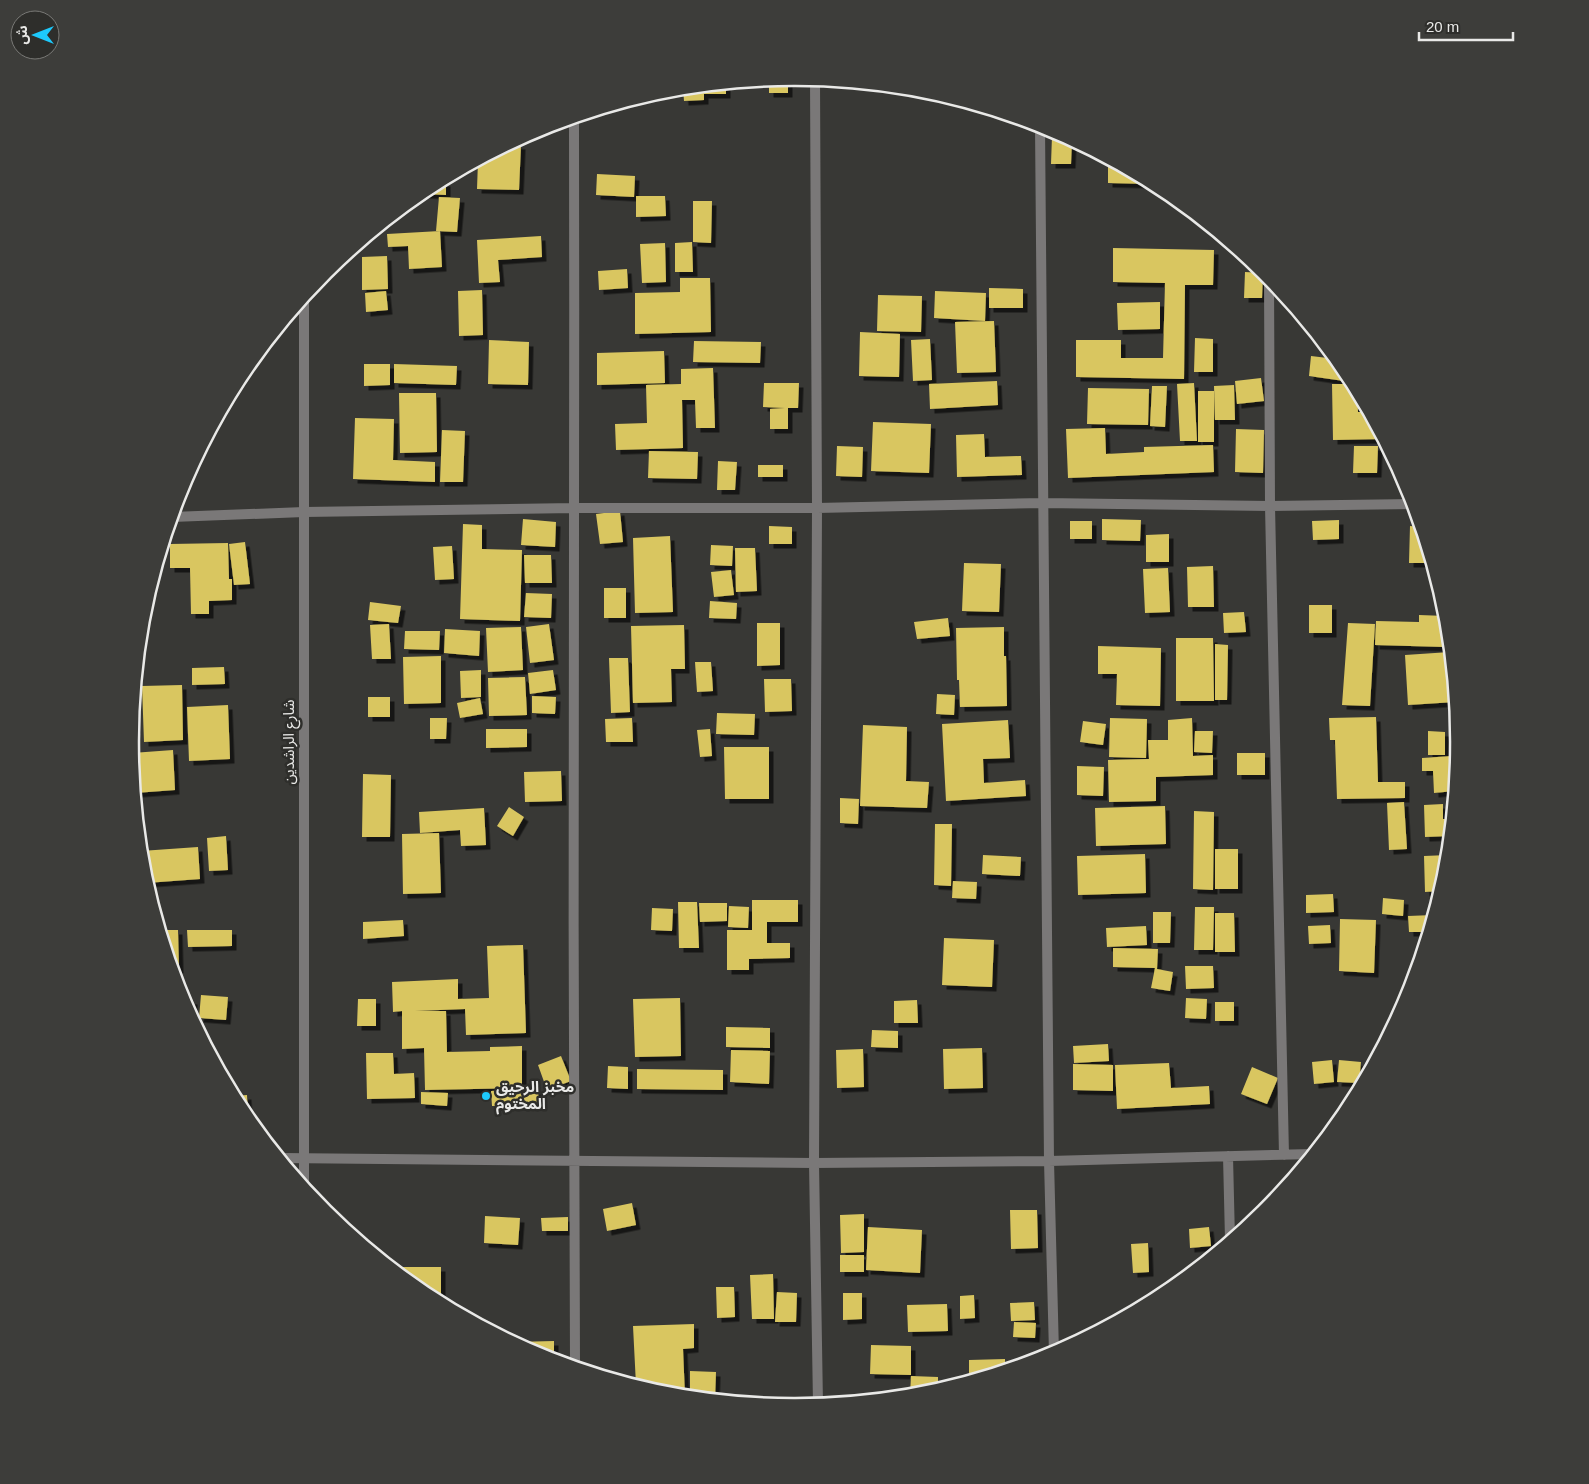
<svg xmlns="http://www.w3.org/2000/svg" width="1589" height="1484" viewBox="0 0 1589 1484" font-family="Helvetica,'Noto Sans Arabic',sans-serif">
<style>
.building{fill:#d9c660;filter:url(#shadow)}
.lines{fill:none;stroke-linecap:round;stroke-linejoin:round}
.minor{stroke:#7a7878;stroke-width:10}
.tertiary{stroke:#7a7878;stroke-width:10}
.poi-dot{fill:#1dc9fc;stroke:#2e2e2b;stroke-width:2}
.labels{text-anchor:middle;stroke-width:5;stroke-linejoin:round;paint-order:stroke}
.street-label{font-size:15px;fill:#e9e9e7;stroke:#2e2e2b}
.poi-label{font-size:15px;font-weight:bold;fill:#e9e9e7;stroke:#2e2e2b;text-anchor:start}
.rim{fill:none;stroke:#e9e9e7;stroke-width:2.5}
</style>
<defs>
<filter id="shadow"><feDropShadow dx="4.5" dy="4.5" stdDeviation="0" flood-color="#0009"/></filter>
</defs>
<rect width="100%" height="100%" fill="#383835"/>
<path class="building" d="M 788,78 L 788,93 L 769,93 L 769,80 Z
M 726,84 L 726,94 L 704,94 L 704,100 L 684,101 L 683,88 Z
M 1052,136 L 1065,137 L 1072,140 L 1071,164 L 1051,164 Z
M 510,144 L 521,145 L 519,190 L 477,189 L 478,161 Z
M 1108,160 L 1149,182 L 1149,184 L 1108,183 Z
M 597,174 L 635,176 L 634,197 L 596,195 Z
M 440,182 L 446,182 L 446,195 L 425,194 L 426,189 Z
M 636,196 L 665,196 L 666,216 L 636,217 Z
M 439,197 L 460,198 L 457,232 L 436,231 Z
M 693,201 L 712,201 L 711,243 L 693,242 Z
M 440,231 L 442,267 L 409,269 L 408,246 L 388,247 L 387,234 Z
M 541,236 L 542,257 L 498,260 L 500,282 L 479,283 L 477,240 Z
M 692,242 L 693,272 L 675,272 L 675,243 Z
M 665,243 L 666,282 L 642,283 L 640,244 Z
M 1113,248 L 1214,250 L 1213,285 L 1185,285 L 1184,379 L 1076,377 L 1076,340 L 1121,340 L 1121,358 L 1163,358 L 1165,283 L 1113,282 Z
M 387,256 L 388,289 L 362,290 L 362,257 Z
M 627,269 L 628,288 L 599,290 L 598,271 Z
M 1245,272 L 1263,273 L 1262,298 L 1244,298 Z
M 680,278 L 710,278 L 711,332 L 635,334 L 635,293 L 680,292 Z
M 989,288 L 1023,289 L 1023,308 L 989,308 Z
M 482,290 L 483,335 L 459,336 L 458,291 Z
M 386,291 L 388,310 L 366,312 L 365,293 Z
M 935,291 L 986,293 L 985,321 L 934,318 Z
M 878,295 L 922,296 L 921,332 L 877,331 Z
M 1160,302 L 1160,329 L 1118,330 L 1117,303 Z
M 994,321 L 996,372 L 957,373 L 955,322 Z
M 860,332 L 900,334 L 899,377 L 859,376 Z
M 1195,338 L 1213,339 L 1213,372 L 1194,372 Z
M 930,339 L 932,380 L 913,381 L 911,340 Z
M 489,340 L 529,342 L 528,385 L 488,384 Z
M 694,341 L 761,342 L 760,363 L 693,362 Z
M 664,351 L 665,383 L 597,385 L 597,353 Z
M 1311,356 L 1336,359 L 1345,371 L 1344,381 L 1309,376 Z
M 364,364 L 390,364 L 390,385 L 364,386 Z
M 394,364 L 457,366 L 456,385 L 394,383 Z
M 713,368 L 715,428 L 696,428 L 695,400 L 682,400 L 683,448 L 616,450 L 615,424 L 647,423 L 646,385 L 681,384 L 681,369 Z
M 1261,378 L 1264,401 L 1237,404 L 1235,381 Z
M 997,381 L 998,405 L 930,409 L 929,384 Z
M 764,383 L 799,383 L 798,408 L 788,408 L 788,429 L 770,429 L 770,409 L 785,408 L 763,407 Z
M 1194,383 L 1197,441 L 1180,441 L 1177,384 Z
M 1332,384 L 1353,384 L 1357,392 L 1358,412 L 1368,412 L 1382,439 L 1333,440 Z
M 1234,385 L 1235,420 L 1215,420 L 1214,386 Z
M 1152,386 L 1167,386 L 1165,427 L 1150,426 Z
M 1088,388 L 1149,389 L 1148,425 L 1087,424 Z
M 1198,391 L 1214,391 L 1214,442 L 1198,442 Z
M 399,393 L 436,393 L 437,452 L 400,453 Z
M 355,418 L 394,419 L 393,460 L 435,462 L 435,482 L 353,479 Z
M 873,422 L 931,424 L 929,473 L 871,471 Z
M 1105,428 L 1106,454 L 1144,452 L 1144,447 L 1213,445 L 1214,472 L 1068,478 L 1066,429 Z
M 1236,429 L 1264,430 L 1263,473 L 1235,472 Z
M 442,430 L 465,431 L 463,482 L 440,482 Z
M 984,434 L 985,457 L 1021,456 L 1022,475 L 957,477 L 956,435 Z
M 837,446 L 863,447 L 862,477 L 836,476 Z
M 1354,446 L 1378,446 L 1377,473 L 1353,473 Z
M 649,451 L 698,452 L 697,479 L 648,478 Z
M 718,461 L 737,462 L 735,490 L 717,490 Z
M 758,465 L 783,465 L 783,477 L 758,477 Z
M 620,511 L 623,542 L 600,544 L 596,514 Z
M 523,519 L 556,522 L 555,547 L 521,545 Z
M 1102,519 L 1141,520 L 1140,541 L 1102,540 Z
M 1339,520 L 1339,539 L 1313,540 L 1312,521 Z
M 1070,521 L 1092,521 L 1092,539 L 1070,539 Z
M 463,524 L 482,525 L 482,549 L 522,550 L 520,621 L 460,619 Z
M 769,526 L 792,527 L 792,544 L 769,544 Z
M 1410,526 L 1420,527 L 1431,563 L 1409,563 Z
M 1169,534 L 1169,562 L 1146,562 L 1146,535 Z
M 670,536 L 673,612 L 635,613 L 633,538 Z
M 245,542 L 250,584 L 234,585 L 229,544 Z
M 228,543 L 229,579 L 232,579 L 232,600 L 209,601 L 209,614 L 191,614 L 190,568 L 170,568 L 170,544 Z
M 711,545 L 733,546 L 732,566 L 710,565 Z
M 452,546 L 454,579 L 435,580 L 433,547 Z
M 735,548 L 755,548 L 757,591 L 736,592 Z
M 524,555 L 551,555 L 552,583 L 525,583 Z
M 964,563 L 1001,564 L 999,612 L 962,611 Z
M 1213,566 L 1214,607 L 1188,607 L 1187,567 Z
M 1168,568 L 1170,612 L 1145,613 L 1143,569 Z
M 731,570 L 734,595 L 714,597 L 711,572 Z
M 604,588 L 626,588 L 626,618 L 604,618 Z
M 526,593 L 552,594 L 551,618 L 524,617 Z
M 710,601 L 737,603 L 736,619 L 709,618 Z
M 370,602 L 401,606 L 398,623 L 368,620 Z
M 1309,605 L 1332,605 L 1332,633 L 1309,633 Z
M 1244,612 L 1246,632 L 1224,633 L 1223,613 Z
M 1419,615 L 1446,616 L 1445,647 L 1375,645 L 1376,621 L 1419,622 Z
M 948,618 L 950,636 L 917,639 L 914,622 Z
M 757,623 L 780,623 L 780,665 L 757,666 Z
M 1348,623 L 1375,624 L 1370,706 L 1342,705 Z
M 389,624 L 391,659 L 372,659 L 370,625 Z
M 549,624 L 554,660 L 530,663 L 526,627 Z
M 684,625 L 685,669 L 671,669 L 672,702 L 633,703 L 631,626 Z
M 521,627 L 523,670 L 488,672 L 486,628 Z
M 1004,627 L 1004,656 L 1006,656 L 1007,706 L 960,707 L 959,680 L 957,680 L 956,628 Z
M 445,629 L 480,631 L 479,656 L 444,653 Z
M 405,631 L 440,631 L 439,650 L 404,649 Z
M 1176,638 L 1213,638 L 1214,701 L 1176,701 Z
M 1215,644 L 1228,645 L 1227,700 L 1215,700 Z
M 1098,646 L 1161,648 L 1160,706 L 1116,705 L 1117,674 L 1098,674 Z
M 1450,652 L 1455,702 L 1408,705 L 1405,655 Z
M 441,656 L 441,703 L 404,704 L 403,657 Z
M 609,658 L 628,658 L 630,712 L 611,713 Z
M 695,662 L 711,662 L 713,691 L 697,692 Z
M 224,667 L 225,684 L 192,685 L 192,668 Z
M 481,670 L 481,697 L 461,698 L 460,671 Z
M 553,670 L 556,690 L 530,694 L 528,673 Z
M 525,677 L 527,715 L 489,716 L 488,678 Z
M 764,679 L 791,679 L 792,711 L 765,712 Z
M 182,685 L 183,740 L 144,742 L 142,686 Z
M 937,694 L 955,695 L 954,715 L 936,714 Z
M 532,696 L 556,697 L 555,714 L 532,713 Z
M 368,697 L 390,697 L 390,717 L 368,717 Z
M 480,698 L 483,714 L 460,718 L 457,703 Z
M 134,702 L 135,702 L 136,729 L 131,729 Z
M 228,705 L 230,759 L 189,761 L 187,707 Z
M 717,713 L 755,714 L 754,735 L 716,734 Z
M 1376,717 L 1378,782 L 1405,782 L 1405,798 L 1337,799 L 1335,740 L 1330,740 L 1329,718 Z
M 430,718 L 447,718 L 446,739 L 430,739 Z
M 632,718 L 633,742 L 606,742 L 605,719 Z
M 1110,718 L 1147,719 L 1146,758 L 1109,757 Z
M 1192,718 L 1193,756 L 1213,755 L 1213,775 L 1156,777 L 1156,801 L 1109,802 L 1108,760 L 1149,759 L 1148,740 L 1168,740 L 1168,720 Z
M 1008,720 L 1010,758 L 983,759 L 984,783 L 1025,780 L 1026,796 L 946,801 L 942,724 Z
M 1083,721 L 1106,724 L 1103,745 L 1080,742 Z
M 863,725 L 907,727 L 906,781 L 929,782 L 927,808 L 860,806 Z
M 486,729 L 527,729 L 527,747 L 486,748 Z
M 710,729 L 712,756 L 700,757 L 697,730 Z
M 1195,731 L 1213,731 L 1212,753 L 1194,752 Z
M 1428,731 L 1445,732 L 1445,755 L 1428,755 Z
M 724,747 L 769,747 L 769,799 L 725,799 Z
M 173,750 L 175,790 L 135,793 L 132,753 Z
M 1237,753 L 1265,753 L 1265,775 L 1237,775 Z
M 1453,756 L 1455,781 L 1454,791 L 1434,793 L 1433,771 L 1422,771 L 1422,758 Z
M 1077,766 L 1104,767 L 1103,796 L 1077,795 Z
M 561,771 L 562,801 L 525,802 L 524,772 Z
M 363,774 L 391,775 L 390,837 L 362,837 Z
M 840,798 L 859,799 L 858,824 L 840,823 Z
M 1404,802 L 1407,849 L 1389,850 L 1387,803 Z
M 1443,804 L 1443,819 L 1451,819 L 1450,836 L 1425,837 L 1424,805 Z
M 1165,806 L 1166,844 L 1096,846 L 1095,808 Z
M 509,807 L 524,817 L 513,836 L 497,826 Z
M 484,808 L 486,845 L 461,846 L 460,830 L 420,833 L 419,812 Z
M 1194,811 L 1214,812 L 1213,890 L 1193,889 Z
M 935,824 L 952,824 L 951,886 L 934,885 Z
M 439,833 L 441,893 L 403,894 L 402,834 Z
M 226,836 L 228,870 L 209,871 L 207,838 Z
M 198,847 L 200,879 L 146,883 L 143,872 L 141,851 Z
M 1215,849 L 1238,849 L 1238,889 L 1215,889 Z
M 1145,854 L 1146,893 L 1078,895 L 1077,856 Z
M 983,855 L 1021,857 L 1020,876 L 982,874 Z
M 1448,855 L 1446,872 L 1440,891 L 1425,892 L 1424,856 Z
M 953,881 L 977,882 L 976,899 L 952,898 Z
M 1333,894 L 1334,912 L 1306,913 L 1306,895 Z
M 1383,898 L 1404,900 L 1403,916 L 1382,914 Z
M 752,900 L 798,900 L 798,922 L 767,922 L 767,943 L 790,943 L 790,958 L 749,959 L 749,970 L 727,970 L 727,930 L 752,930 Z
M 678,902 L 697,902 L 699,948 L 679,948 Z
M 699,903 L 727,903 L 727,921 L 700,922 Z
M 729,906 L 749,907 L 748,928 L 728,927 Z
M 1195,907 L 1214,907 L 1213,950 L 1194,950 Z
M 652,908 L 673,909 L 672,931 L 651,930 Z
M 1153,912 L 1171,912 L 1170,943 L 1153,943 Z
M 1215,913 L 1234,913 L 1235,952 L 1215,952 Z
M 1433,915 L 1428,932 L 1409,932 L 1408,916 Z
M 1340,919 L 1376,920 L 1374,973 L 1339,971 Z
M 403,920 L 404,936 L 363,939 L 363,922 Z
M 1330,925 L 1331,943 L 1309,944 L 1308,926 Z
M 1146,926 L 1147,945 L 1107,947 L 1106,928 Z
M 161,930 L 178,930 L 179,969 L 172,969 Z
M 187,930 L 232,930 L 232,946 L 188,947 Z
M 944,938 L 994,940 L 992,987 L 942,985 Z
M 523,945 L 526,1033 L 466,1035 L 465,1009 L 415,1011 L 446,1011 L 447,1052 L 490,1051 L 490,1047 L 522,1046 L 522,1088 L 425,1090 L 424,1048 L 402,1049 L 402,1011 L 393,1012 L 392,982 L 458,979 L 458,999 L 489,998 L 487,946 Z
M 1113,948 L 1158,949 L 1157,969 L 1173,972 L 1170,991 L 1151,988 L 1155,968 L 1113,967 Z
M 1185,966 L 1213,966 L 1214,988 L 1186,989 Z
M 201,995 L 228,997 L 226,1020 L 199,1018 Z
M 680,998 L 681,1056 L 635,1057 L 633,999 Z
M 1186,998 L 1207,999 L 1206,1019 L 1185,1018 Z
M 182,999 L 193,1000 L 193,1019 Z
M 358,999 L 376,999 L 376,1026 L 357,1026 Z
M 917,1000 L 918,1023 L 894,1023 L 894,1001 Z
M 1215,1002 L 1234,1002 L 1234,1021 L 1215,1021 Z
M 726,1027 L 770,1028 L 770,1048 L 726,1047 Z
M 872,1030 L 898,1031 L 898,1048 L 871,1047 Z
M 1108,1044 L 1109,1061 L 1074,1063 L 1073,1046 Z
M 982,1048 L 983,1088 L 944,1089 L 943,1049 Z
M 863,1049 L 864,1087 L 837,1088 L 836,1050 Z
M 731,1050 L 770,1051 L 769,1084 L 730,1082 Z
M 366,1053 L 393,1053 L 394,1074 L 414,1073 L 415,1098 L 367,1099 Z
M 561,1056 L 571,1081 L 547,1090 L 538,1065 Z
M 1332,1060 L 1334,1082 L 1314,1084 L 1312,1062 Z
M 1339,1060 L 1361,1062 L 1359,1083 L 1337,1082 Z
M 1169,1063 L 1171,1088 L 1209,1086 L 1210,1104 L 1117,1109 L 1115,1065 Z
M 1073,1064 L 1113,1065 L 1113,1091 L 1073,1090 Z
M 608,1066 L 628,1067 L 628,1089 L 607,1088 Z
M 1252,1067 L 1278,1078 L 1267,1104 L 1241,1094 Z
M 637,1069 L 723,1070 L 723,1090 L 637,1089 Z
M 538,1090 L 539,1105 L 492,1106 L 491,1091 Z
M 421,1092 L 448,1093 L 447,1106 L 421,1104 Z
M 247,1095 L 248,1115 L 245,1115 L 234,1096 Z
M 632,1203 L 636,1225 L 607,1231 L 603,1209 Z
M 1010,1210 L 1037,1210 L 1038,1248 L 1011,1249 Z
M 864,1214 L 864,1252 L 841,1253 L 840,1215 Z
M 485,1216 L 520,1218 L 518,1245 L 484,1243 Z
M 568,1217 L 568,1231 L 542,1231 L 541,1218 Z
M 868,1227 L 922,1230 L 920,1273 L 866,1270 Z
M 1209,1227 L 1211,1246 L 1190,1248 L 1189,1229 Z
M 1148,1243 L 1149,1272 L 1133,1273 L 1131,1244 Z
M 840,1255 L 864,1255 L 864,1272 L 840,1272 Z
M 402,1267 L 441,1267 L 441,1303 L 425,1294 L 402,1275 Z
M 773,1274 L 774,1319 L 752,1319 L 750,1275 Z
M 716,1287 L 734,1287 L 735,1317 L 717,1318 Z
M 777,1292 L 797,1293 L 796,1322 L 775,1322 Z
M 843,1293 L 862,1293 L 862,1319 L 843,1320 Z
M 974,1295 L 975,1318 L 960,1319 L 960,1296 Z
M 1034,1302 L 1035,1320 L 1011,1321 L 1010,1303 Z
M 947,1304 L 948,1331 L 908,1332 L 907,1305 Z
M 1014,1322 L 1036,1323 L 1035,1338 L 1013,1337 Z
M 694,1324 L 694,1348 L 683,1349 L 685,1396 L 665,1394 L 636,1385 L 633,1326 Z
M 554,1341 L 554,1360 L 540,1356 L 514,1342 Z
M 871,1345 L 911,1346 L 911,1375 L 870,1374 Z
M 1005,1359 L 1005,1369 L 969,1380 L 969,1360 Z
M 690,1371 L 716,1372 L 715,1399 L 690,1396 Z
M 911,1376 L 938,1377 L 938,1390 L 924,1394 L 910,1395 Z"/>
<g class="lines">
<path class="minor" d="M 815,79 L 817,508 L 814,1163 L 818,1404
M 574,118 C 575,534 572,950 575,1366
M 1040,126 L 1049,1161 L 1054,1353
M 1269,278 L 1270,506 L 1284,1155
M 172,517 L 304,512 L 575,508 L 817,508 L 1043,503 L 1270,506 L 1413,504
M 1228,1156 L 1230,1240
M 281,1158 L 814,1163 L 1049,1161 L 1312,1154"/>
<path class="tertiary" d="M 304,298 L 304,1186"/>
</g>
<circle class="poi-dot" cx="486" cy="1096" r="5"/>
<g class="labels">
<g class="street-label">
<text transform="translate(289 742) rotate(-90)" y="5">شارع الراشدين</text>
</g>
<g class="poi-label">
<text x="496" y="1092">مخبز الرحيق<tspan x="496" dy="17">المختوم</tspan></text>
</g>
</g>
<path d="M0 0H1589V1484H0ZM794 86H795A655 655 0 0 1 1450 741V743A655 655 0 0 1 795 1398H794A655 655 0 0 1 139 743V741A655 655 0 0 1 794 86Z" fill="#3d3d3a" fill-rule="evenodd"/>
<path class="rim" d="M794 86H795A655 655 0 0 1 1450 741V743A655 655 0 0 1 795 1398H794A655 655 0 0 1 139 743V741A655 655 0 0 1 794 86Z"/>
<g transform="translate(35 35) rotate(270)"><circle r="24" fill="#2e2e2b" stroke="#797976"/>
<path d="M0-4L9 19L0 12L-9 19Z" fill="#1dc9fc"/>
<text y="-8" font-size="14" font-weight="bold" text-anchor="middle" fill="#e9e9e7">ش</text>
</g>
<path d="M1419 32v8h94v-8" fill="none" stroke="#e9e9e7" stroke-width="2.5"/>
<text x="1426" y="32" font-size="15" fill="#e9e9e7" stroke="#2e2e2b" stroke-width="4" paint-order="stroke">20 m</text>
</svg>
